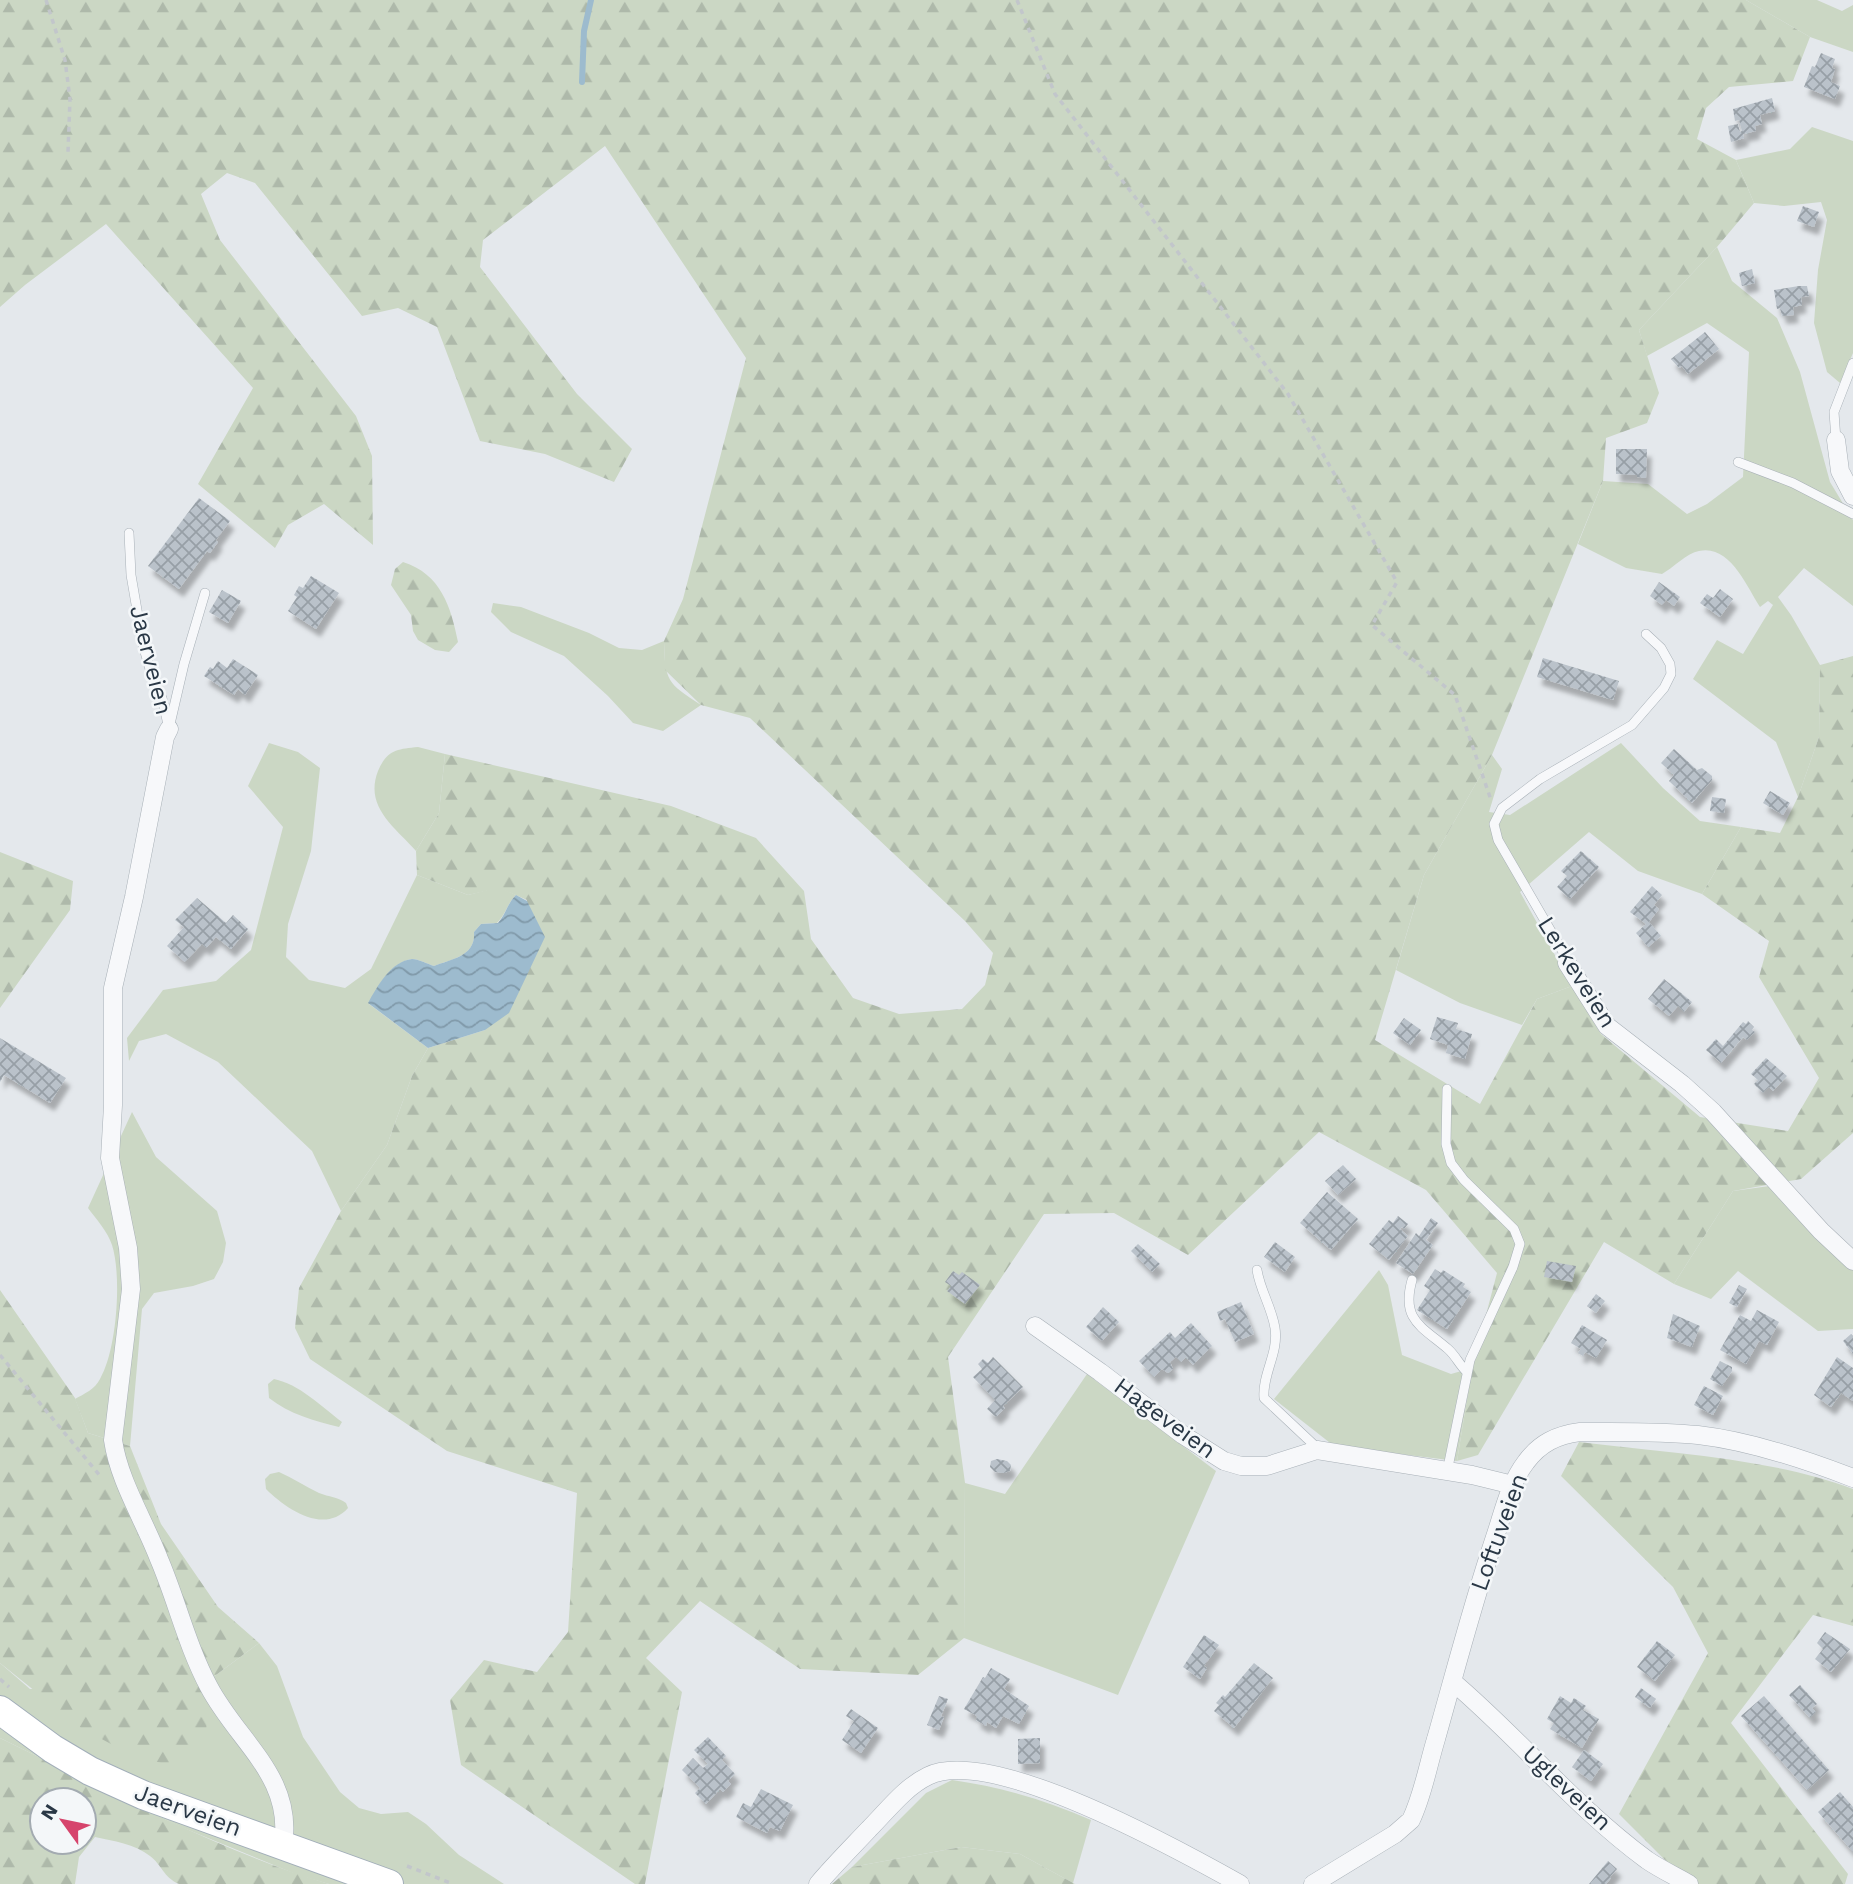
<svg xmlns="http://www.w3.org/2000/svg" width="1853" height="1884" viewBox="0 0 1853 1884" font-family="'Work Sans',sans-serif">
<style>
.green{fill:#cbd7c4}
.forest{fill:url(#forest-firs);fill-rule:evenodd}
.water{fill:url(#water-waves)}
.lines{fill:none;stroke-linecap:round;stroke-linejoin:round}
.stream{stroke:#9dbbce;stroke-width:6}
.building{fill:url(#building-cross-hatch);filter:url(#shadow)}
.lane-casing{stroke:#a8b0b7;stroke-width:10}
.street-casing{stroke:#a8b0b7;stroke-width:19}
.primary-casing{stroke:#a2aeb9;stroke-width:30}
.path{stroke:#c2c6cb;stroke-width:3.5;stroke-dasharray:5 5;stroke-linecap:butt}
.lane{stroke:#f7f8fa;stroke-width:9}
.street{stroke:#f7f8fa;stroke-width:18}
.primary{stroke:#fff;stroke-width:28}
.labels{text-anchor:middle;stroke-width:5;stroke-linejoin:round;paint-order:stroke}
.street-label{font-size:24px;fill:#2a3846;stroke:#f4f7f9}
</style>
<defs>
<pattern id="forest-firs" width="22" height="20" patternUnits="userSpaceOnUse" patternTransform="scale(1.75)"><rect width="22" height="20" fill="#cbd7c4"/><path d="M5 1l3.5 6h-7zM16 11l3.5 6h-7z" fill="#aeb9aa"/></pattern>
<pattern id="water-waves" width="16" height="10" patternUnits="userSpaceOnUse" patternTransform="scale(1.75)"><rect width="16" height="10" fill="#9dbbce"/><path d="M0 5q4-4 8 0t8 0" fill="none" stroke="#8099a9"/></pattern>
<pattern id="building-cross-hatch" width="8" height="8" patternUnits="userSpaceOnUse" patternTransform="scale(1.75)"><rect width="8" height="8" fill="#bac2ca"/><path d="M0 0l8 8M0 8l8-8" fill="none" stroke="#979fa6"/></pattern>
<filter id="shadow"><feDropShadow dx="4.5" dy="8" stdDeviation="2" flood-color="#0004"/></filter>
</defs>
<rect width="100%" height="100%" fill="#e4e8ec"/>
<path class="green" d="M 1746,0 L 1817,0 L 1842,11 L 1853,5 L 1853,52 L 1810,37 Z
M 1812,127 L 1853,141 L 1853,353 L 1840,383 L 1827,372 L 1814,323 L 1818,270 L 1827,220 L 1821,202 L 1784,206 L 1754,203 L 1736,160 L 1790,149 Z
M 1717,247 L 1732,281 L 1777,318 L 1800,372 L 1830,482 L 1853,520 L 1853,606 L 1804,568 L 1778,597 L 1791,615 L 1820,665 L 1819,737 L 1798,797 L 1776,742 L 1693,679 L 1717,640 L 1743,654 L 1773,605 L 1768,601 L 1760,607 C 1747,587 1730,544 1699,551 C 1687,553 1673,568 1662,574 L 1626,568 L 1578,544 L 1603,481 L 1648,484 L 1687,514 L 1707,504 L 1743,477 L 1749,352 L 1707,323 L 1647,356 L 1639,330 Z
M 493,603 L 521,607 L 589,633 L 619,648 L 642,650 L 664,641 C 665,681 667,683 701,705 L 663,731 L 633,723 L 608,696 L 564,656 L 511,632 L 491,612 Z
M 269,743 L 298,752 L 320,768 L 311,851 L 288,924 L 286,957 L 309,980 L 345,988 L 371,969 L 417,875 L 468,895 L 499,887 L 516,895 C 507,904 506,914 497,923 L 481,924 L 474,932 C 476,956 453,959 434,966 C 428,964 418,959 412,959 C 391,962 377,987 369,1004 L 428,1048 L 412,1076 L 387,1145 L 341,1211 L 312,1151 L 218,1062 L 166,1034 L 139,1041 L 129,1061 L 127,1038 L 163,990 L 216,981 L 251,950 L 283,827 L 248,786 Z
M 1621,743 L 1663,788 L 1700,821 L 1741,827 L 1702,894 L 1638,871 L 1589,832 L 1520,892 L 1572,986 L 1537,999 L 1522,1025 L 1460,1003 L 1396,970 L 1424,875 L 1492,755 L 1502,769 L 1489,812 L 1510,815 Z
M 418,747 L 445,754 L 439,813 L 416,851 C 395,827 364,807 378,771 C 387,750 397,749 418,747 Z
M 132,1112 L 156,1157 L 217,1211 L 226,1243 L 223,1262 L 214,1279 L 193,1286 L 154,1293 L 142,1309 L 130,1446 L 88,1433 L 75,1399 C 84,1394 95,1389 100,1379 C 117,1350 122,1276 112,1245 C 108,1232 96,1219 88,1208 Z
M 1777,1185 L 1853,1268 L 1853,1329 L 1818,1331 L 1738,1271 L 1711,1299 L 1674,1284 L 1733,1191 Z
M 1379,1270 L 1388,1285 L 1402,1355 L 1451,1374 L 1472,1368 L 1457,1461 L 1334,1446 L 1274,1399 Z
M 1087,1374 L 1216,1471 L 1118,1695 L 964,1638 L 965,1483 L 1005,1494 Z
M 274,1379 C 299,1384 321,1406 342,1422 L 339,1427 C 315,1421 289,1414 269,1398 L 268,1384 Z
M 279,1472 C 293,1478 306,1487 319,1493 C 329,1497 338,1497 346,1503 L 348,1508 C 324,1535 286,1509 266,1489 L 265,1479 L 270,1474 Z
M 259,1643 L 277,1666 L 303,1737 L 340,1792 L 359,1808 L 381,1814 L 408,1812 L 426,1824 L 459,1855 L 504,1884 L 329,1884 L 298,1875 L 181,1827 L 0,1738 L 0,1663 L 30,1689 L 212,1678 Z
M 952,1780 C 1001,1787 1046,1800 1091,1820 L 1073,1883 L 1020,1854 L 961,1847 L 852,1867 L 926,1793 Z"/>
<path class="forest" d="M 0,0 L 1746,0 L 1810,37 L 1793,81 L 1729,87 L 1706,108 L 1697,139 L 1736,160 L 1754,203 L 1717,247 L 1639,330 L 1659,393 L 1647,423 L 1606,438 L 1603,481 L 1492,755 L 1424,875 L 1375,1040 L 1480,1104 L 1537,999 L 1572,986 L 1601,1034 L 1700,1117 L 1788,1131 L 1819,1078 L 1759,977 L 1769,941 L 1702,894 L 1741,827 L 1780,833 L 1798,797 L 1819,737 L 1820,665 L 1853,656 L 1853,1133 L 1801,1179 L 1733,1191 L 1674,1284 L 1604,1242 L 1478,1455 L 1457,1461 L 1472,1368 L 1497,1273 L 1426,1190 L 1319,1132 L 1188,1255 L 1114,1213 L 1044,1214 L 948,1357 L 965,1483 L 964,1638 L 918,1675 L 800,1669 L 700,1601 L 646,1658 L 682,1692 L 645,1884 L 635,1884 L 461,1765 L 450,1700 L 484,1660 L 537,1672 L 568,1632 L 577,1493 L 447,1451 L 310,1359 L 295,1328 L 299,1288 L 341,1211 L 387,1145 L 412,1076 L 428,1048 L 485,1030 L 527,900 L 499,888 L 468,895 L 417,875 L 416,851 L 439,813 L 445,754 L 671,806 L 756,838 L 804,891 L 811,939 L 853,998 L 899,1014 L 962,1009 L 985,985 L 993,953 L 965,921 L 750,718 L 701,705 L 665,670 L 664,641 L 683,599 L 746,358 L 605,146 L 483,240 L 480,267 L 577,394 L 632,449 L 614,482 L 545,454 L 480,441 L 437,327 L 398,308 L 362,316 L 255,183 L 227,173 L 201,194 L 220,240 L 356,416 L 372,456 L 373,545 L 324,504 L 288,525 L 275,548 L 198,484 L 253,388 L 106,224 L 25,285 L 0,307 Z
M 403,562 C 441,574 451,607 458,642 L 449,652 L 435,650 L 418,640 L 413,631 L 411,615 L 391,585 L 395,569 Z
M 0,852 L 73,881 L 70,910 L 0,1008 Z
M 0,1290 L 75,1398 L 88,1433 L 130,1446 L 161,1524 L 218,1607 L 259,1643 L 212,1678 L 205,1740 L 180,1769 L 126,1752 L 81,1728 L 0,1663 Z
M 1579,1442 C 1666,1453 1772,1458 1853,1489 L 1853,1626 L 1813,1615 L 1731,1723 L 1848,1874 L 1845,1884 L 1689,1884 L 1619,1814 L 1708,1653 L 1673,1587 L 1561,1476 Z
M 0,1738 C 107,1790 214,1849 329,1884 L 179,1884 C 163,1877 162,1865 150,1856 C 135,1844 113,1841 95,1837 L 79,1857 L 75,1884 L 0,1884 ZM 42,1800 L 84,1800 L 84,1842 L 42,1842 Z
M 961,1847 L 1020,1854 L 1075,1884 L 832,1884 L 852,1867 Z"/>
<path class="water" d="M 516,895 L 527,901 L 545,937 L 509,1013 L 485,1030 L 428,1048 L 368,1003 C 377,987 391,961 412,959 C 418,959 428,964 434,966 C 452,959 476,956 474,932 L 481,924 L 498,923 C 506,914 507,904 516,895 Z"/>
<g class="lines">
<path class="stream" d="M 582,82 L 584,31 L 591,0"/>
</g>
<path class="building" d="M 1821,53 L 1835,59 L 1832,68 L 1835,69 L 1831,82 L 1840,86 L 1835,99 L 1804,87 L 1812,66 L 1815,67 Z
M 1772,98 L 1775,111 L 1760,115 L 1762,124 L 1755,126 L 1756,131 L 1743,134 L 1744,138 L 1741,139 L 1731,142 L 1728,126 L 1738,124 L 1740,132 L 1742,131 L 1739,120 L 1735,121 L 1733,109 Z
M 1803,206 L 1819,212 L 1814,227 L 1797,221 Z
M 1752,269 L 1755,283 L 1742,286 L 1739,273 Z
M 1799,286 L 1807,286 L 1809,296 L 1801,297 L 1802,305 L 1793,307 L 1794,315 L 1782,316 L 1780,308 L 1777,309 L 1774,290 Z
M 1705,332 L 1719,349 L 1688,374 L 1682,366 L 1679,368 L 1671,359 Z
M 1616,449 L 1647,449 L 1646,478 L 1637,477 L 1637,475 L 1616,474 Z
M 199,498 L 230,521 L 216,540 L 218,542 L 210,553 L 207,551 L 179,589 L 148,566 Z
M 311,576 L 339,593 L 316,629 L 288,611 L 297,597 L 294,595 L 299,586 L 303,588 Z
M 1659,582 L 1680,597 L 1674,606 L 1666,600 L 1662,605 L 1650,596 Z
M 1720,589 L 1733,599 L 1720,617 L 1700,603 L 1707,594 L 1713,598 Z
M 222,590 L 241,601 L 228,623 L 209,612 Z
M 1543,658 L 1619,681 L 1613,700 L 1537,677 Z
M 233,659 L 258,675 L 245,695 L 238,689 L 234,695 L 204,676 L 210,667 L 213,669 L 218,661 L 227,668 Z
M 1674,749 L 1697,770 L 1702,768 L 1712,776 L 1712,780 L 1692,803 L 1669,781 L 1674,775 L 1661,763 Z
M 1770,791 L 1790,803 L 1783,815 L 1763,803 Z
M 1712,797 L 1726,799 L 1724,813 L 1710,811 Z
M 1581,851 L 1599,867 L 1570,899 L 1557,887 L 1567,876 L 1561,871 Z
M 1652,886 L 1662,895 L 1654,905 L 1659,909 L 1649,922 L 1661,936 L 1648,947 L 1636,933 L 1646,924 L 1630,912 Z
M 197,898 L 226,923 L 233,915 L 248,929 L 231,949 L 216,937 L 206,948 L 202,944 L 185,962 L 167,946 L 184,927 L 175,920 Z
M 1664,979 L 1692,1002 L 1684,1012 L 1678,1006 L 1669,1016 L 1648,999 Z
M 1437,1017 L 1458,1023 L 1456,1029 L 1472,1034 L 1465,1059 L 1446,1053 L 1448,1045 L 1430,1039 Z
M 1404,1018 L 1421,1030 L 1410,1045 L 1393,1033 Z
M 1748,1021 L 1754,1027 L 1752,1030 L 1755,1032 L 1747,1040 L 1743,1037 L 1721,1063 L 1706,1050 L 1716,1039 L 1723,1046 L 1743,1022 L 1746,1024 Z
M 0,1038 L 66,1078 L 50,1103 L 4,1075 L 0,1082 Z
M 1766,1058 L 1787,1076 L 1773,1091 L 1769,1087 L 1763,1093 L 1754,1084 L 1758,1080 L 1751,1074 Z
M 1343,1165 L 1356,1179 L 1338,1195 L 1325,1181 Z
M 1327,1192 L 1358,1219 L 1331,1250 L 1300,1223 Z
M 1398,1216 L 1408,1224 L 1404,1229 L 1402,1227 L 1400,1229 L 1408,1236 L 1389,1260 L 1369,1244 L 1389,1220 L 1393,1223 Z
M 1431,1218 L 1438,1223 L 1426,1240 L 1433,1245 L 1413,1274 L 1396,1263 L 1416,1233 L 1419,1236 Z
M 1275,1242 L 1295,1257 L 1285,1272 L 1264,1257 Z
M 1138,1244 L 1160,1264 L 1152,1272 L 1131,1251 Z
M 1547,1261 L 1576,1266 L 1572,1282 L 1544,1277 Z
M 1435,1269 L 1441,1273 L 1443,1270 L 1465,1284 L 1463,1287 L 1471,1292 L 1447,1329 L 1417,1310 L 1430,1290 L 1424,1286 Z
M 953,1271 L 959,1275 L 962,1272 L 980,1285 L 965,1304 L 947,1291 L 951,1286 L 945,1282 Z
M 1739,1285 L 1747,1289 L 1737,1307 L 1729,1303 Z
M 1596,1294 L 1605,1301 L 1596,1313 L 1587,1306 Z
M 1241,1302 L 1254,1334 L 1235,1342 L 1225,1319 L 1220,1321 L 1217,1312 Z
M 1103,1307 L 1119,1322 L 1102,1341 L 1086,1327 Z
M 1757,1310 L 1779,1322 L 1767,1345 L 1759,1341 L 1746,1364 L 1720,1350 L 1740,1315 L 1751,1321 Z
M 1673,1314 L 1700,1326 L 1692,1347 L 1667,1338 Z
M 1191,1323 L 1212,1346 L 1193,1365 L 1186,1357 L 1181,1362 L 1176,1357 L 1170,1362 L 1173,1369 L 1168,1373 L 1162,1369 L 1154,1377 L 1139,1361 L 1170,1332 L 1175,1338 Z
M 1582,1325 L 1607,1340 L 1596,1358 L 1585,1352 L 1583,1356 L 1578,1353 L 1581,1349 L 1571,1343 Z
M 1851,1334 L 1853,1336 L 1853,1354 L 1843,1341 Z
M 993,1357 L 1023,1387 L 1003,1406 L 1005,1408 L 996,1417 L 987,1409 L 995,1400 L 973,1377 L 982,1369 L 978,1364 L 983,1359 L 988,1363 Z
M 1837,1357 L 1853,1368 L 1853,1401 L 1841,1393 L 1831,1407 L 1814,1395 Z
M 1720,1361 L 1732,1367 L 1732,1371 L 1722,1386 L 1710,1379 Z
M 1704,1386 L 1723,1396 L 1713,1415 L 1694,1405 Z
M 997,1459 L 1007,1461 L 1011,1465 L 1010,1471 L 1004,1473 L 995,1472 L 990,1467 L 991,1461 Z
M 1825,1632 L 1850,1649 L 1831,1672 L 1815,1659 L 1823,1649 L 1817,1643 Z
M 1204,1635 L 1219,1645 L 1204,1666 L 1207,1668 L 1200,1679 L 1183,1667 Z
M 1657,1641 L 1675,1655 L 1655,1681 L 1637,1667 Z
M 1254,1663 L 1273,1678 L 1234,1728 L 1214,1711 L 1219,1705 L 1216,1703 L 1223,1695 L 1225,1697 Z
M 991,1668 L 1010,1679 L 1004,1689 L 1029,1706 L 1019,1724 L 1003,1716 L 996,1728 L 987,1722 L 986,1726 L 976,1720 L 977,1716 L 964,1709 L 983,1677 L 985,1678 Z
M 1800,1685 L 1817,1704 L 1812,1708 L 1816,1712 L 1810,1718 L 1789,1695 Z
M 1641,1688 L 1656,1699 L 1650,1708 L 1635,1697 Z
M 939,1696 L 948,1699 L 941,1716 L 944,1717 L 939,1730 L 927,1725 Z
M 1560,1696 L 1571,1703 L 1574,1698 L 1586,1706 L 1583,1710 L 1599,1719 L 1582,1748 L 1550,1729 L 1554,1723 L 1547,1719 Z
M 1764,1696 L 1829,1770 L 1807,1790 L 1741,1716 Z
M 851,1709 L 878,1728 L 861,1753 L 842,1740 L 854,1721 L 846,1716 Z
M 708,1737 L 726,1756 L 722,1760 L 735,1774 L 728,1781 L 731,1784 L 723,1792 L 720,1789 L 706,1804 L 695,1793 L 700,1788 L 682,1770 L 693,1758 L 703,1768 L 708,1764 L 694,1750 Z
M 1040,1738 L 1040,1763 L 1018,1764 L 1018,1739 Z
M 1584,1750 L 1603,1764 L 1591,1781 L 1572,1767 Z
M 761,1789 L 793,1805 L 780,1831 L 770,1827 L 767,1833 L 736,1817 L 743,1803 L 751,1807 Z
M 1840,1792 L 1853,1807 L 1853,1852 L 1818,1812 Z
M 1608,1861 L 1617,1869 L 1610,1877 L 1611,1878 L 1606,1884 L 1589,1884 Z"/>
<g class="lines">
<defs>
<path id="lane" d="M 1836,440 L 1834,412 L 1853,363
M 1738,462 L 1793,483 L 1853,514
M 129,533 L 131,575 L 143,645 L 154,683 L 162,698 L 169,729
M 170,724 L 184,664 L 205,593
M 1567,963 L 1563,952 L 1498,840 L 1494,824 L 1502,808 L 1540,779 L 1632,725 L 1664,688 L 1671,674 L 1670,664 L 1661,648 L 1646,634
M 1257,1270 C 1260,1290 1272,1308 1275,1328 C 1279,1353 1262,1374 1264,1398 L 1313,1444 L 1317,1450
M 1412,1280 C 1401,1320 1421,1326 1448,1349 C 1455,1355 1459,1364 1466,1371
M 1447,1472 L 1470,1360 L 1513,1267 L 1520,1244 L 1514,1229 L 1464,1180 L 1451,1163 L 1446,1144 L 1447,1089"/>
<path id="street" d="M 1836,440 L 1840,471 L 1853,496
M 169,729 L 165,737 L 134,897 L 113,988 L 113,1105 L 110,1158 L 128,1248 L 131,1289 L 113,1440 C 119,1481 144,1520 159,1559 C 177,1601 187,1646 209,1687 C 238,1742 294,1777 283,1845
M 1567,963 L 1607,1026 L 1682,1084 L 1713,1112 L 1821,1231 L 1853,1261
M 1035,1326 L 1100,1372 L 1183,1435 L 1224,1461 L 1241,1466 L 1267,1466 L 1317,1450 L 1472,1475 L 1513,1485
M 1453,1682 C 1519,1738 1576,1808 1647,1860 C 1660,1869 1675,1876 1689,1884
M 818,1884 C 834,1865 852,1847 869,1829 C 887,1811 905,1787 928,1776 C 991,1745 1181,1851 1240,1884
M 1313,1884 L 1395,1834 L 1411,1820 C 1423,1795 1428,1765 1436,1739 C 1455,1672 1472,1606 1494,1540 C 1503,1514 1509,1484 1526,1462 C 1540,1443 1557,1435 1580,1432 C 1619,1432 1659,1431 1698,1435 C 1750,1441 1804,1459 1853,1478"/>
<path id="primary" d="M 0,1710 L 53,1749 L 90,1771 L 143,1795 L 389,1884"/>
</defs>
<use href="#lane" class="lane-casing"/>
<use href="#street" class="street-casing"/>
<use href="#primary" class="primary-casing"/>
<path class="path" d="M 46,0 L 65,60 L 70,99 L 68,152
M 1017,0 L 1055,94 L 1288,394 L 1397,582 L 1372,625 L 1455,695 L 1491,800
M 0,1355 L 101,1477
M 0,1679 L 9,1687
M 407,1866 L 453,1884"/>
<use href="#lane" class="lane"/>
<use href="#street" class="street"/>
<use href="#primary" class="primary"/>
</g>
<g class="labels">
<g class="street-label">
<text transform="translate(151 660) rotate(76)" y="8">Jaerveien</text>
<text transform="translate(1577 972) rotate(58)" y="8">Lerkeveien</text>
<text transform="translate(1165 1418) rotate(36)" y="8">Hageveien</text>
<text transform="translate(1499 1532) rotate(-70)" y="8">Loftuveien</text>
<text transform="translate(1567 1788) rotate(43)" y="8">Ugleveien</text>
<text transform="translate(188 1810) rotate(20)" y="8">Jaerveien</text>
</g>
</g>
<g transform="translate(63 1821) rotate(303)"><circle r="33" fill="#f4f7f9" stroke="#a3abb1" stroke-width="2"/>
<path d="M0-5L12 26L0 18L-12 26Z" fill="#d6446c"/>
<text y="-10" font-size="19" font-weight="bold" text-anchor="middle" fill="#2a3846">N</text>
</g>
</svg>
